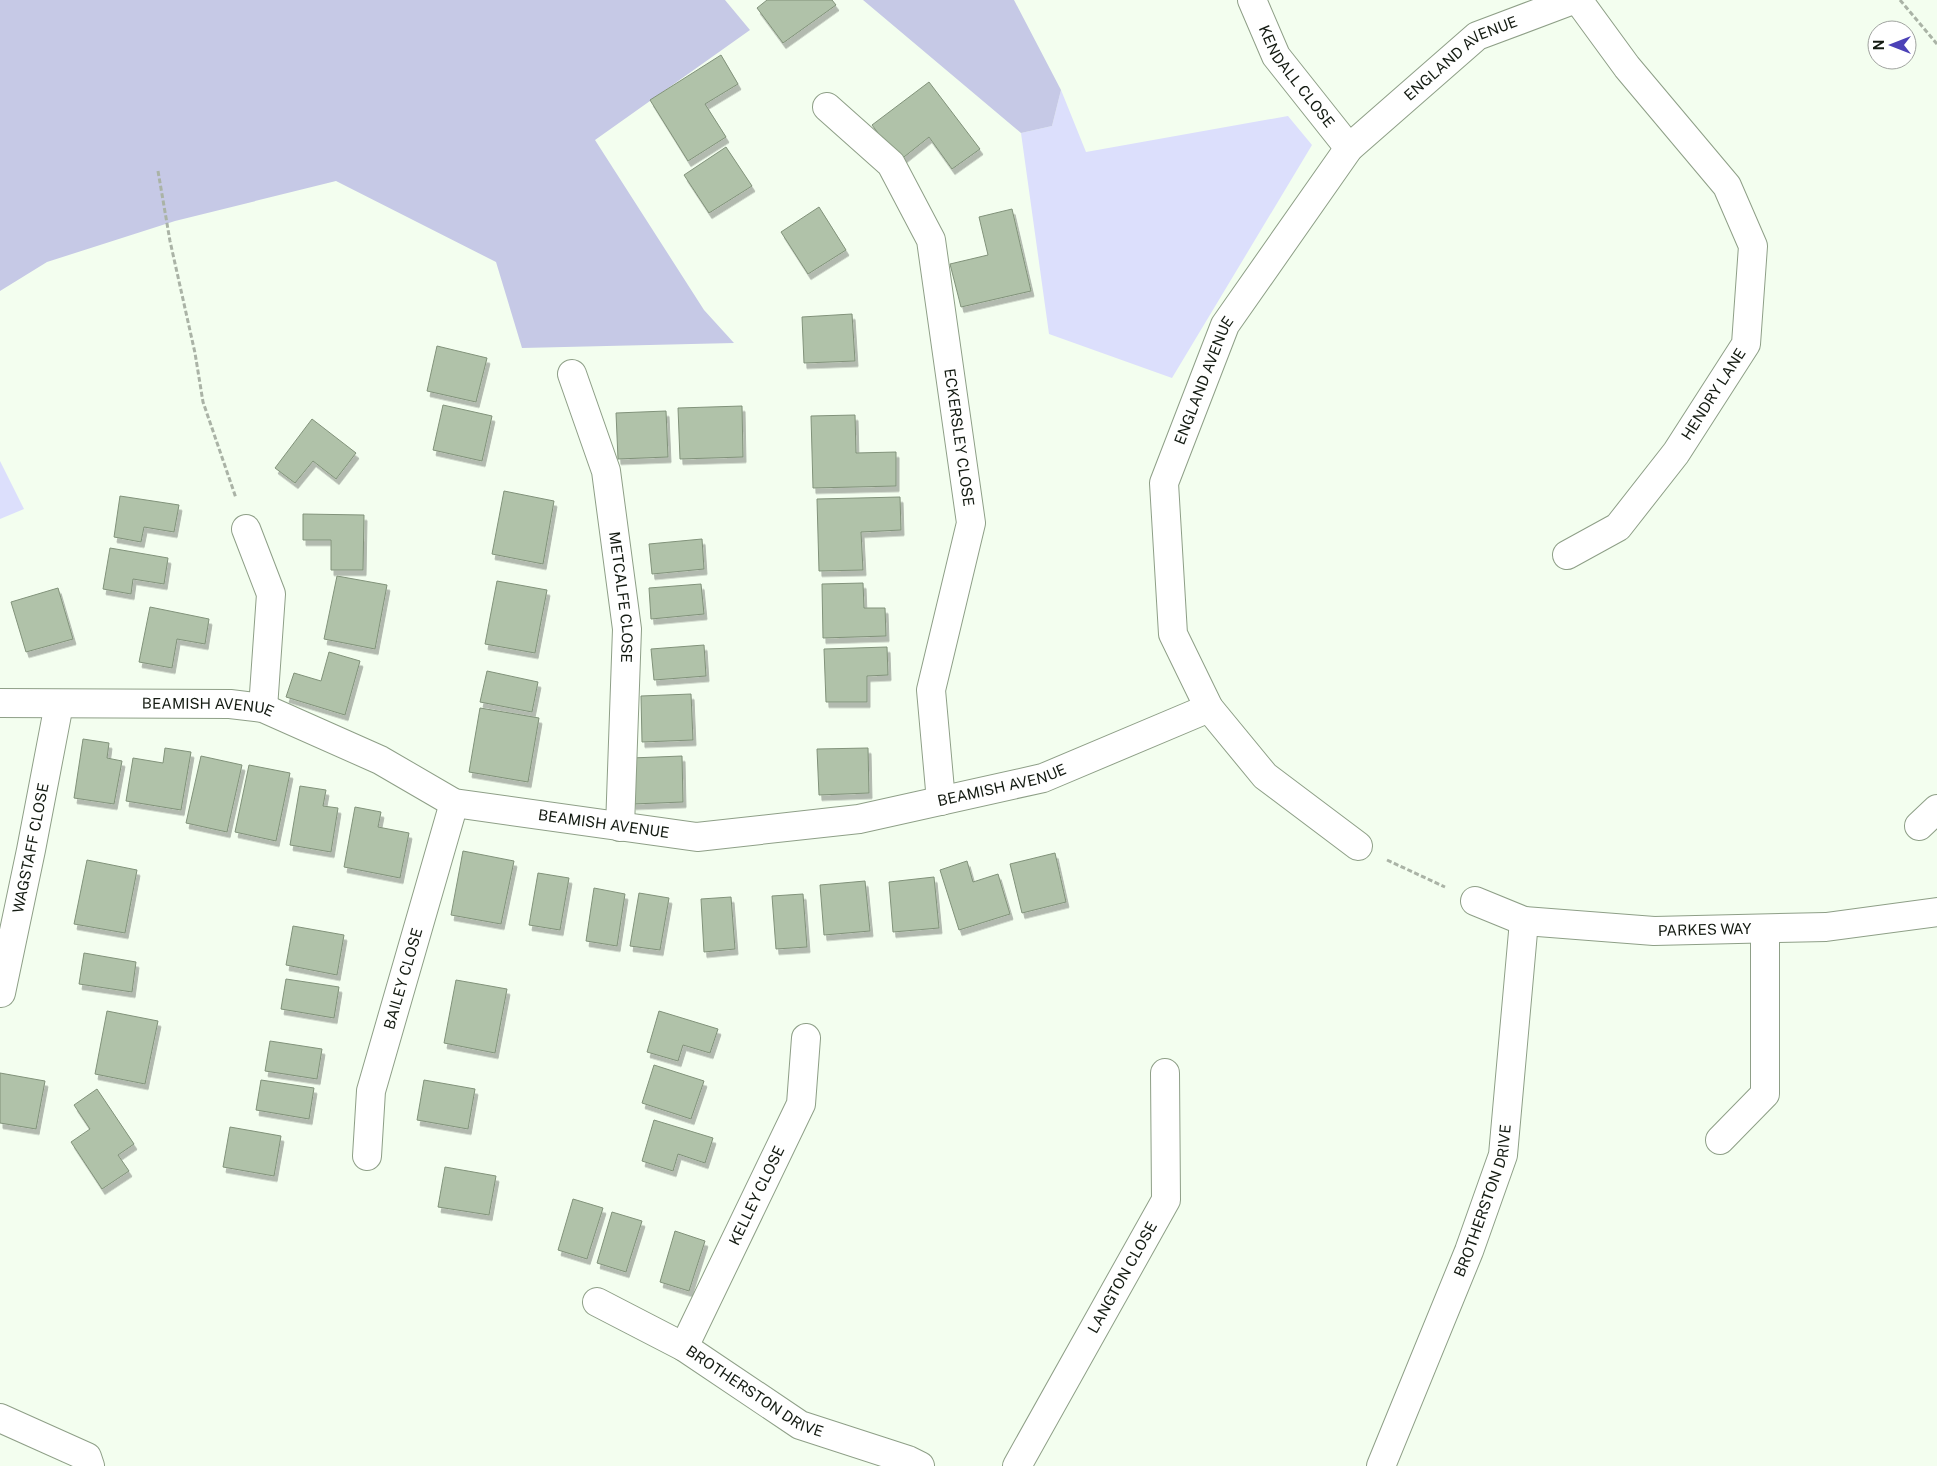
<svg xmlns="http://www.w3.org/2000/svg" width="1937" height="1466" viewBox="0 0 1937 1466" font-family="'Public Sans',sans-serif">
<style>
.green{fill:#dcdffc}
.forest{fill:#c6c9e6}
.building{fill:#b0c2a9;stroke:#81927a;filter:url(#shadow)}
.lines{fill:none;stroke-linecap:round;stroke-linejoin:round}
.minor-casing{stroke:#8e9f87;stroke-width:30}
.path{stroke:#aab3a6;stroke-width:3;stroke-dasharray:5 2.5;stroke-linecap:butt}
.minor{stroke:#fff;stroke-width:28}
.labels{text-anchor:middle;stroke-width:5;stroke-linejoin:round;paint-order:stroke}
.street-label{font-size:15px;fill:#141b12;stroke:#fff}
</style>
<defs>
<filter id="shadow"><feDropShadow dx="3" dy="5.5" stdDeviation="0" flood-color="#0004"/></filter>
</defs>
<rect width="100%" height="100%" fill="#f3feef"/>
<path class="green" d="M 1061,90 L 1086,152 L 1288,116 L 1312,145 L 1172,378 L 1049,334 L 1021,133 L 1052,126 Z
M 0,461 L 24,509 L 0,519 Z"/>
<path class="forest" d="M 0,0 L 725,0 L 750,30 L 595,140 L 704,310 L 734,343 L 522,348 L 496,262 L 336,181 L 175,221 L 47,262 L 0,291 Z
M 863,0 L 1014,0 L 1061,90 L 1052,126 L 1021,133 Z"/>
<path class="building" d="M 767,0 L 832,0 L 836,5 L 783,43 L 757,8 Z
M 721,55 L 738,84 L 705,104 L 726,137 L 688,161 L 650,100 Z
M 929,82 L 980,149 L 952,169 L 929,137 L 899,161 L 872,125 Z
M 726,147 L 752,186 L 709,213 L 684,175 Z
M 819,207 L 846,250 L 808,274 L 781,232 Z
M 1012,209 L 1031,291 L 961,307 L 950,264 L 988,255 L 979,217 Z
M 852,314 L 855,361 L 804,363 L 802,317 Z
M 437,346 L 487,358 L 476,402 L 427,391 Z
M 443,405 L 492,416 L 482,461 L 433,450 Z
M 742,406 L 743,457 L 680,459 L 678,408 Z
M 666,411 L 668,457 L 618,459 L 616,413 Z
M 855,415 L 856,453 L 896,452 L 896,486 L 813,488 L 811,416 Z
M 312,419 L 356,453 L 336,479 L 313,461 L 295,483 L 275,468 Z
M 504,491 L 554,501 L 543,564 L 492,554 Z
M 120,496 L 179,505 L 174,532 L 144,527 L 141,542 L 114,537 Z
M 900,497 L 901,530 L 861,532 L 863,570 L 819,571 L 817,499 Z
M 303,514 L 364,515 L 363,570 L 331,570 L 331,540 L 303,540 Z
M 702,539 L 704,569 L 652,574 L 649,544 Z
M 110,548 L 168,558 L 164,584 L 133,579 L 131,594 L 103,589 Z
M 337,576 L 387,585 L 375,649 L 324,639 Z
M 497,581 L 547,590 L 535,653 L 485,644 Z
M 863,583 L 864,608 L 885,608 L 886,636 L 823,638 L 822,584 Z
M 701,584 L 704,614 L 651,619 L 649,588 Z
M 58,588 L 73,639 L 26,652 L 11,602 Z
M 150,607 L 209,619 L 205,644 L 177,639 L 172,668 L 139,662 Z
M 704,645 L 706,676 L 654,680 L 651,649 Z
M 887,647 L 888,675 L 867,676 L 867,702 L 826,702 L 824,649 Z
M 329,652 L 360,661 L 345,715 L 286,697 L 294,673 L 321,681 Z
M 487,671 L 538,682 L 532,712 L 480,702 Z
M 691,694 L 693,740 L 642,742 L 641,696 Z
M 480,708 L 539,718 L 528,782 L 469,772 Z
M 83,739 L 109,743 L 107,758 L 122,761 L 114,804 L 74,798 Z
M 165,748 L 191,752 L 181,810 L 126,801 L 133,758 L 163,763 Z
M 868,748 L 869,793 L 819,795 L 817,749 Z
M 201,756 L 242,765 L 227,832 L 186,823 Z
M 682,756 L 683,802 L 633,804 L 631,758 Z
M 249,765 L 290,773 L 276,841 L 235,832 Z
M 300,786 L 326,790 L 323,806 L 338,808 L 331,852 L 290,845 Z
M 355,807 L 381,812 L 378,827 L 409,833 L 400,878 L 344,867 Z
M 463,851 L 514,861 L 501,924 L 451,915 Z
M 1055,853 L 1066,902 L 1022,913 L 1010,864 Z
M 87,860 L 137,870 L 125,933 L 74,924 Z
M 967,861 L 973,882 L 998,874 L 1010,914 L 959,930 L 940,870 Z
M 538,873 L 569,878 L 560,930 L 529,925 Z
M 934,877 L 939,928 L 893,932 L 889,882 Z
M 865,881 L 870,931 L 824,935 L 820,885 Z
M 594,888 L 625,894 L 617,946 L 586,941 Z
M 639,893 L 669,898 L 660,950 L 630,946 Z
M 803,894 L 807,947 L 776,949 L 772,896 Z
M 731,897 L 735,949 L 704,952 L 701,899 Z
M 293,926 L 344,935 L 337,975 L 286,965 Z
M 84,953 L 136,962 L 132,992 L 79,984 Z
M 286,979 L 339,987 L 334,1018 L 281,1009 Z
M 456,980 L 507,989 L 495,1053 L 444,1043 Z
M 107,1011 L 158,1021 L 145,1084 L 95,1074 Z
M 659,1011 L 718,1029 L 710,1053 L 683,1045 L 678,1061 L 647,1052 Z
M 270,1041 L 322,1049 L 317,1079 L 265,1071 Z
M 654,1065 L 704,1081 L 691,1119 L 642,1103 Z
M 0,1073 L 45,1081 L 36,1129 L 0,1123 Z
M 261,1080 L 314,1088 L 309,1119 L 256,1110 Z
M 424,1080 L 475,1089 L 468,1129 L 417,1120 Z
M 97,1089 L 134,1144 L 118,1155 L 129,1171 L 102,1189 L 71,1142 L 90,1129 L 74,1105 Z
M 654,1120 L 713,1138 L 705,1163 L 678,1154 L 673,1171 L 642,1161 Z
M 230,1127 L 281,1136 L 274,1176 L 223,1167 Z
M 445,1167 L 496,1176 L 489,1215 L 438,1207 Z
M 573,1199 L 603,1208 L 587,1259 L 558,1250 Z
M 612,1212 L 642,1221 L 626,1272 L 597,1263 Z
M 675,1231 L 705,1241 L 689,1291 L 660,1282 Z"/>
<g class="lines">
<defs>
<g id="minor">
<path id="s1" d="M 1252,0 L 1276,56 L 1349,148"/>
<path id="s2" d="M 827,107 L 891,164 L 931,240 L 971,523 L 931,690 L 941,801"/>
<path id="s3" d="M 572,374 L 606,471 L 627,629 L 620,827"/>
<path d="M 246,529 L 271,594 L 263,708"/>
<path id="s4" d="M 1567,555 L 1618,527 L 1676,453 L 1746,344 L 1753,246 L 1727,186 L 1627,67 L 1578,0"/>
<path id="s5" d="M 0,703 L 230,704 L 263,708 L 380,760 L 454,803 L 697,837 L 859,819 L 1043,778 L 1209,708"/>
<path d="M 1919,826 L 1937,809"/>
<path id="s6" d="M 1358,846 L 1265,776 L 1209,708 L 1173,634 L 1164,483 L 1225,325 L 1349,148 L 1477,36 L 1573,0"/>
<path id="s7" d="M 1475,901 L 1524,921 L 1654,931 L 1826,927 L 1937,912"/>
<path id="s8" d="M 1,993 L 31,850 L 59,704"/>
<path d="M 1720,1140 L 1765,1094 L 1765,929"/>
<path id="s9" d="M 367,1156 L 371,1091 L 454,803"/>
<path id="s10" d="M 597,1302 L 684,1347 L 800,1425 L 908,1460 L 920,1466"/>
<path id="s11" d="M 684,1347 L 801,1104 L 806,1038"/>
<path d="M 0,1418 L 87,1457 L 90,1466"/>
<path id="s12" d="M 1017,1466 L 1166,1200 L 1165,1073"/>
<path id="s13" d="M 1381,1466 L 1469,1251 L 1503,1155 L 1524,921"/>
</g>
</defs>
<use href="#minor" class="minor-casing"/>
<path class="path" d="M 1900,0 L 1937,44
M 158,171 L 170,241 L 195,353 L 203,402 L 236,498
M 1387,860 L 1445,887"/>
<use href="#minor" class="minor"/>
</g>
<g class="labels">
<g class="street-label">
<text dy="5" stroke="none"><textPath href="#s6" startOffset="968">ENGLAND AVENUE</textPath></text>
<text dy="5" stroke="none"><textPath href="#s1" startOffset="89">KENDALL CLOSE</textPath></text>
<text dy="5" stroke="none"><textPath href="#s6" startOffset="548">ENGLAND AVENUE</textPath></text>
<text dy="5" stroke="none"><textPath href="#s4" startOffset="222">HENDRY LANE</textPath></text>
<text dy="5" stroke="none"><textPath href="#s2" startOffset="371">ECKERSLEY CLOSE</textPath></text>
<text dy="5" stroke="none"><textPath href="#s3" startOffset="230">METCALFE CLOSE</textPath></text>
<text dy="5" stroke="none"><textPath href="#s5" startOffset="208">BEAMISH AVENUE</textPath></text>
<text dy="5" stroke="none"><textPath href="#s5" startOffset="1032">BEAMISH AVENUE</textPath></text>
<text dy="5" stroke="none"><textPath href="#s5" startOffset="628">BEAMISH AVENUE</textPath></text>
<text dy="5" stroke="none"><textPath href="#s8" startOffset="148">WAGSTAFF CLOSE</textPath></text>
<text dy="5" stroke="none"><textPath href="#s7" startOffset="234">PARKES WAY</textPath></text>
<text dy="5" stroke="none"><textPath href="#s9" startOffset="182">BAILEY CLOSE</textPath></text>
<text dy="5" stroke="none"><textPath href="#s11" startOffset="168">KELLEY CLOSE</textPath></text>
<text dy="5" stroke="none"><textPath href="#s13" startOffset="285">BROTHERSTON DRIVE</textPath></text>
<text dy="5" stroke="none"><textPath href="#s12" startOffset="216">LANGTON CLOSE</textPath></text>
<text dy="5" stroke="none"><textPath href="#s10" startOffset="182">BROTHERSTON DRIVE</textPath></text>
</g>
</g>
<g transform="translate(1892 45) rotate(270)"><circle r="24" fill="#ffffff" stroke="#a1a4a0"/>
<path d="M0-4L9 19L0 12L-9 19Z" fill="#4b41b7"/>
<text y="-8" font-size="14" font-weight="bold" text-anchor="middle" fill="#141b12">N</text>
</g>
</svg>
